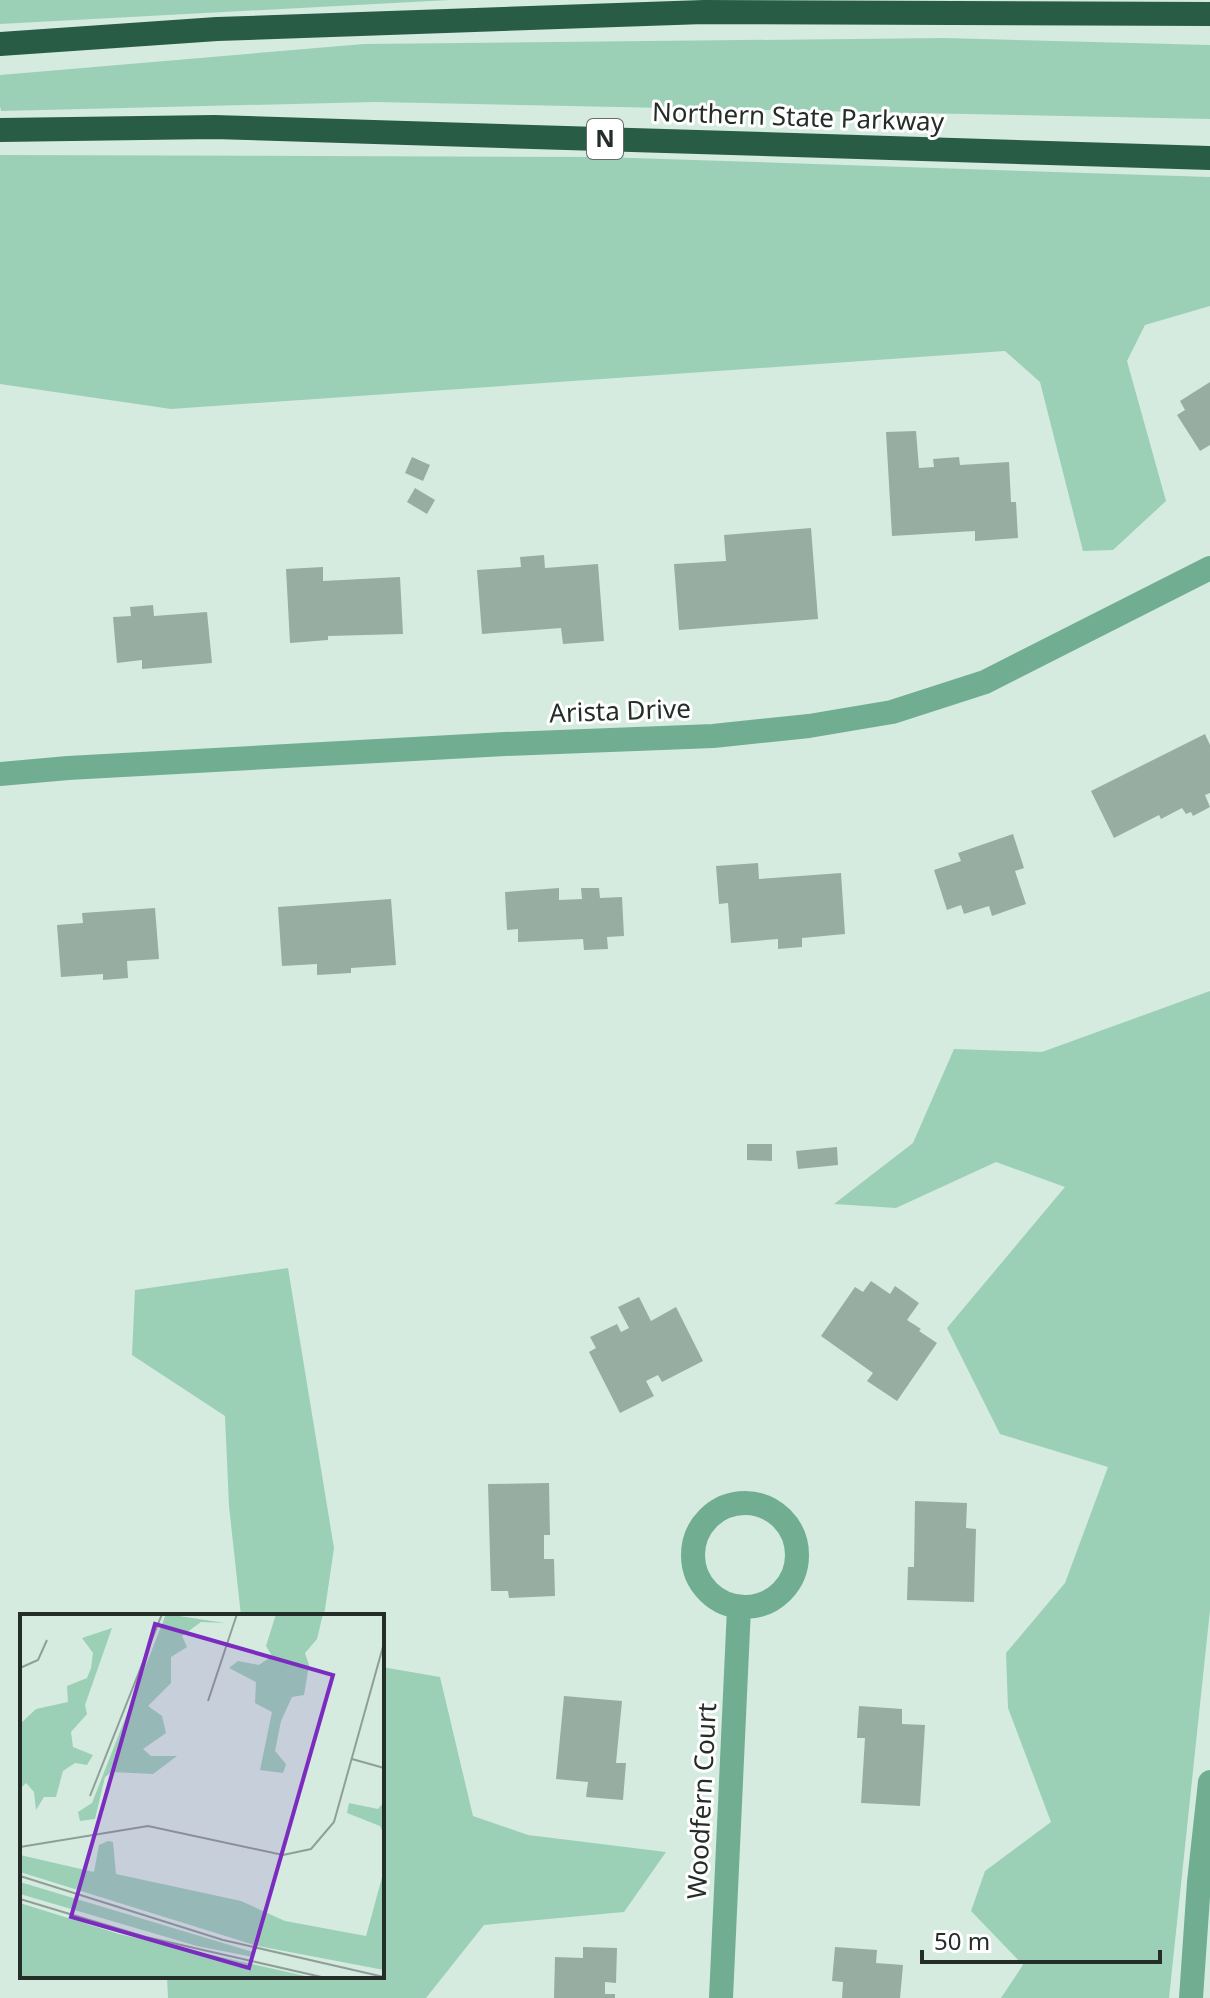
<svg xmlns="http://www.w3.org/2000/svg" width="1210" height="1998" viewBox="0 0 1210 1998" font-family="'Noto Sans',sans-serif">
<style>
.green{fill:#9cd0b6}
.building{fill:#98ada2}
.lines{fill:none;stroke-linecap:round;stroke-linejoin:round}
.minor{stroke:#71ae91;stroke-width:24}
.highway{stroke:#285c45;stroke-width:24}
.labels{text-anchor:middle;stroke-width:6;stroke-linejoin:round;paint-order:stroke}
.shield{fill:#fff;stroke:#666c69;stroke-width:2}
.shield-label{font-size:24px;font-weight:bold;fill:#252d29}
.street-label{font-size:26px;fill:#252d29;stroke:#fff}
.inset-road{fill:none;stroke:#8f9f97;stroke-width:2}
.view{fill:#7b2cbf;fill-opacity:0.15;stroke:#7b2cbf;stroke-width:4}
.inset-edge{fill:none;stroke:#252d29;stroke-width:4}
</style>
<rect width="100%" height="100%" fill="#d5ebe0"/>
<path class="green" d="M 0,0 L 450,0 L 0,24 Z
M 944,38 L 1210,45 L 1210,119 L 375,102 L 1,111 L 0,106 L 0,75 L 364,44 Z
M 0,155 L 601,157 L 1210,177 L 1210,306 L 1145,325 L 1127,361 L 1166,501 L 1113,550 L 1083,551 L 1040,382 L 1005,351 L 171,409 L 0,384 Z
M 1210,991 L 1210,1610 L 1169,1998 L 1001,1998 L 1023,1965 L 971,1911 L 985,1871 L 1051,1822 L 1008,1708 L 1006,1653 L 1065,1583 L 1108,1467 L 1000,1434 L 947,1328 L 1065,1187 L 996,1162 L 896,1208 L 834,1204 L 913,1143 L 954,1049 L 1042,1052 Z
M 288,1268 L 334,1548 L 324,1616 L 241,1616 L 229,1506 L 225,1416 L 132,1355 L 135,1290 Z
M 382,1667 L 440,1677 L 473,1816 L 528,1835 L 666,1852 L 624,1912 L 484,1925 L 426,1998 L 168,1998 L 167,1976 L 382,1976 Z"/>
<path class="building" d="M 1210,382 L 1210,445 L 1200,451 L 1177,415 L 1185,410 L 1180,401 Z
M 916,431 L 919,468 L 934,467 L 933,459 L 959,457 L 960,465 L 1009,462 L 1011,502 L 1016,502 L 1018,538 L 975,541 L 975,531 L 892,536 L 886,432 Z
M 412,457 L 430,465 L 423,481 L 405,473 Z
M 415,488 L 435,500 L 427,514 L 407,502 Z
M 811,528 L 818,619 L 679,630 L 674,564 L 726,561 L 724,535 Z
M 544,555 L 545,568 L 598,564 L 604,641 L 563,644 L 561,628 L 482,634 L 477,570 L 521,567 L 520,557 Z
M 323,567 L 323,581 L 400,577 L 403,634 L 328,636 L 328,640 L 290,643 L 286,569 Z
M 153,605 L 154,616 L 207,612 L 212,663 L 142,669 L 142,660 L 117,663 L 113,617 L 131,616 L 130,607 Z
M 1205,734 L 1210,745 L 1210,793 L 1205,795 L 1210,807 L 1193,816 L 1191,812 L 1186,814 L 1182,808 L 1161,819 L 1159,815 L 1114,838 L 1091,791 Z
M 1013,834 L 1024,868 L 1015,871 L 1026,904 L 992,916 L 989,906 L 964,914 L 961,905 L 947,910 L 934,870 L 961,861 L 958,853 Z
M 758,863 L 759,879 L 841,873 L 845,934 L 802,938 L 802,947 L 778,949 L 778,939 L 731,943 L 728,903 L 719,904 L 716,866 Z
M 559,888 L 559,900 L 582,899 L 581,888 L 599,888 L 600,898 L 622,897 L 624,936 L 607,937 L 608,949 L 584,950 L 583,939 L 518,942 L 518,929 L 507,930 L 505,892 Z
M 391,899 L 396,965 L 351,968 L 351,973 L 317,975 L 317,964 L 282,966 L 278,907 Z
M 155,908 L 159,959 L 127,961 L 128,978 L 103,980 L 103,974 L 61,977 L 57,925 L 83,923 L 82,913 Z
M 747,1144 L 772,1144 L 772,1161 L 747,1160 Z
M 837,1147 L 838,1165 L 798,1169 L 796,1151 Z
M 871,1281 L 890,1294 L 895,1286 L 919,1303 L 907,1320 L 921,1329 L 919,1331 L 937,1343 L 897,1401 L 867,1381 L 873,1373 L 821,1336 L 855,1287 L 863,1292 Z
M 639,1297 L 651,1321 L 676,1307 L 703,1361 L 662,1382 L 658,1375 L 646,1381 L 654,1396 L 620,1413 L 589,1352 L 596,1348 L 590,1337 L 617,1324 L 621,1332 L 629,1328 L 618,1307 Z
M 549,1483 L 550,1535 L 544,1535 L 544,1559 L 554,1559 L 555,1596 L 509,1598 L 508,1591 L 491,1591 L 488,1484 Z
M 915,1501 L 967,1503 L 966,1528 L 976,1529 L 974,1602 L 907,1600 L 908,1567 L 914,1567 Z
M 564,1696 L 622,1701 L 616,1763 L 626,1763 L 623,1800 L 586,1797 L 588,1782 L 556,1779 Z
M 859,1706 L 902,1709 L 902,1724 L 925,1725 L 920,1806 L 861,1803 L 865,1738 L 857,1738 Z
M 583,1947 L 617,1948 L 616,1983 L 605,1982 L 605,1994 L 615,1994 L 615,1998 L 554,1998 L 555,1957 L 583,1958 Z
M 835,1947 L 877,1950 L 876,1963 L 903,1965 L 900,1998 L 842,1998 L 843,1982 L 832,1981 Z"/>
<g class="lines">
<path class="minor" d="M 0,774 L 68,768 L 505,744 L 713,736 L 809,726 L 892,712 L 985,682 L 1210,568
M693 1555a52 52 0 1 1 104 0a52 52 0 1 1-104 0Z
M 721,1998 L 739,1608
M 1191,1998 L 1199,1882 L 1210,1782"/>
<path class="highway" d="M 0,44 L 217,29 L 704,12 L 1210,14
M 0,130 L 214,127 L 1210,158"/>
</g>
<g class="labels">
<rect class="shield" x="587" y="119" width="36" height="40" rx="6"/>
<g class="shield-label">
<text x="605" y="147">N</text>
</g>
<g class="street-label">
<text transform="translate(798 117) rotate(2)" y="9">Northern State Parkway</text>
<text transform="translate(620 711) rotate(-2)" y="9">Arista Drive</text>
<text transform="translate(702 1801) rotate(-87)" y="9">Woodfern Court</text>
</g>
</g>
<g transform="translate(20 1614)">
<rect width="364" height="364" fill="#d5ebe0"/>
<path d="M 146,0 L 205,9 L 181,8 L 162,22 L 167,33 L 151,43 L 151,69 L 128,92 L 142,102 L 146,119 L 123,135 L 131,142 L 157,142 L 133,160 L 92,158 L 85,163 L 75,205 L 60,207 L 58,198 L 72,189 ZM 256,0 L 303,0 L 297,25 L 285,39 L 289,51 L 284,81 L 272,83 L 261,107 L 255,137 L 266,150 L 263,159 L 240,156 L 252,98 L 235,89 L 236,68 L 209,54 L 218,47 L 239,51 L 252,42 L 246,32 ZM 92,14 L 65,91 L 67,100 L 51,118 L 53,133 L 73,141 L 67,151 L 55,149 L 43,157 L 36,183 L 24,183 L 16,196 L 14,178 L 6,169 L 0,175 L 0,110 L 16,95 L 48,88 L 47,72 L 67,64 L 71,54 L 73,39 L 62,24 ZM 364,188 L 364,221 L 360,212 L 327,199 L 329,189 L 358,195 ZM 88,227 L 93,228 L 96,260 L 221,287 L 265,307 L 346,322 L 364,256 L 364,356 L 238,332 L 0,258 L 0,241 L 74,258 L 79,231 ZM 0,268 L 233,338 L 233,343 L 177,332 L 0,280 ZM 0,289 L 99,320 L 294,364 L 0,364 Z" fill="#9cd0b6"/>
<path class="inset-road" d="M 0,54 L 18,46 L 27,26M 188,87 L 217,0M 332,145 L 364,154M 70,182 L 142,0M 0,233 L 128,212 L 263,241 L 291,235 L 314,208 L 364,29M 0,262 L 203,326 L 364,363M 0,285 L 126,323 L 306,364"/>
<path class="view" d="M 135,10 L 313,61 L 229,354 L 51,303 Z"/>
<rect width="364" height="364" class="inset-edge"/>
</g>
<path d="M922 1950v12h238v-12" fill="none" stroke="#252d29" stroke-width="4"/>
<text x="934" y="1950" font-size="24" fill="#252d29" stroke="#ffffff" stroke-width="6" paint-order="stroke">50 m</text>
</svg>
